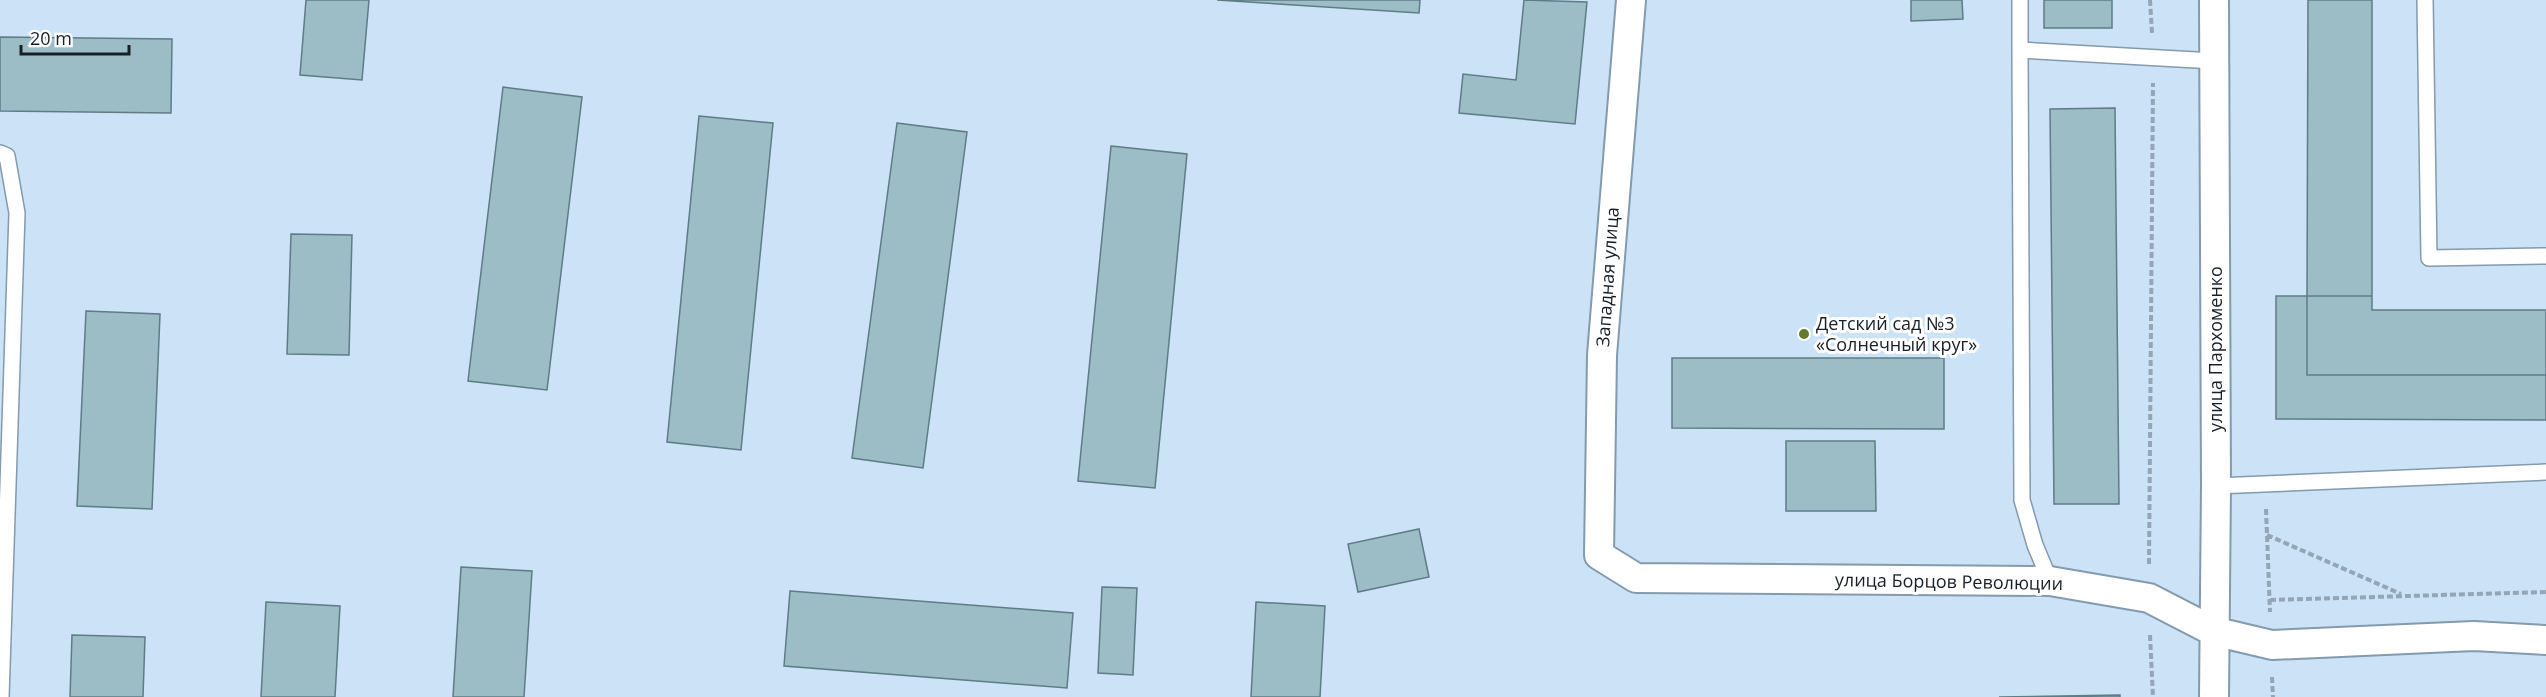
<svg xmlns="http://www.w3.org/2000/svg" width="2546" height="697" viewBox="0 0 2546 697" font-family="'Open Sans',sans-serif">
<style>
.building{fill:#9cbcc6;stroke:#5e7c86;stroke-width:1.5}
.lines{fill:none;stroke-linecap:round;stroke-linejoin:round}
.lane-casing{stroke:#849aad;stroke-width:18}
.street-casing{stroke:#849aad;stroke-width:32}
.path{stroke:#93a5b6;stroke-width:4;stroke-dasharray:6 3;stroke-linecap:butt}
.lane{stroke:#fff;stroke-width:15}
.street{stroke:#fff;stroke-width:28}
.poi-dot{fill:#657b2c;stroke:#fff;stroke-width:2}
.labels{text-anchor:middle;stroke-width:6;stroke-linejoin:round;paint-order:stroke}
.street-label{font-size:18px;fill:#171f27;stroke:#fff}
.poi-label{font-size:18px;fill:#171f27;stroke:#fff;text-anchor:start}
</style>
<rect width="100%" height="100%" fill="#cbe2f7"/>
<path class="building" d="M 306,0 L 369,0 L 362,80 L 300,75 Z
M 1217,0 L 1420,0 L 1419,13 Z
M 1524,0 L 1587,2 L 1575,124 L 1459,113 L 1463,74 L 1516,80 Z
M 1911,0 L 1962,0 L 1963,19 L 1911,21 Z
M 2044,0 L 2112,0 L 2112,28 L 2044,28 Z
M 2308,0 L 2372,0 L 2372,296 L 2307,296 Z
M 0,37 L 172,39 L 171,113 L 0,111 Z
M 503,87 L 582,97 L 547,390 L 468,381 Z
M 2115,108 L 2119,504 L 2054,504 L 2050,109 Z
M 699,116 L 773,123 L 741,450 L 667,442 Z
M 897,123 L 967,132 L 923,468 L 852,458 Z
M 1111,146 L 1187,154 L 1155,488 L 1078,481 Z
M 291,234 L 352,235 L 349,355 L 287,354 Z
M 2276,296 L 2307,296 L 2307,375 L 2546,375 L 2546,420 L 2276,419 Z
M 2307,296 L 2372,296 L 2372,310 L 2546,310 L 2546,375 L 2307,375 Z
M 86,311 L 160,314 L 152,509 L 77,506 Z
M 1672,358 L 1944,358 L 1944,429 L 1672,428 Z
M 1786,441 L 1875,441 L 1876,511 L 1786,511 Z
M 1419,529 L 1429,577 L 1358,592 L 1348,544 Z
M 461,567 L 532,571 L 524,697 L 453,697 Z
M 1102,587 L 1137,588 L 1133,675 L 1098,673 Z
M 790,591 L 1073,613 L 1067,688 L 784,666 Z
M 266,602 L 340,606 L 335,697 L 261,697 Z
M 1256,602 L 1325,606 L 1320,697 L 1251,697 Z
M 72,635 L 145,637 L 143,697 L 70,697 Z
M 2120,695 L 2120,697 L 1999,697 Z"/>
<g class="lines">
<defs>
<path id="lane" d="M 2020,0 L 2020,50 L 2214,61
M 2425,0 L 2429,258 L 2546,256
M 2020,50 L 2022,500 L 2035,545 L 2050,581
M 0,153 L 7,156 L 17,213 L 1,697
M 2216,486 L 2546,472"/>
<path id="street" d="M 1631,0 L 1602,355 L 1599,555 L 1636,578 L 2050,581 L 2149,598 L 2213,631 L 2272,645 L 2474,636 L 2546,640
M 2214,697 L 2216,486 L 2214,0"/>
</defs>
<use href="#lane" class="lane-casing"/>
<use href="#street" class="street-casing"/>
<path class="path" d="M 2150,0 L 2152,33
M 2266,509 L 2270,612
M 2267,535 L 2401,594
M 2149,564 L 2153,83
M 2270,600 L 2546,592
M 2150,635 L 2153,697
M 2272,677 L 2273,697"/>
<use href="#lane" class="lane"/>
<use href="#street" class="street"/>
</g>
<circle class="poi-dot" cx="1804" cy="334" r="6"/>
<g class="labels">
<g class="street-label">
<text transform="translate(1608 277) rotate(-86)" y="6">Западная улица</text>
<text transform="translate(2216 349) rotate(-90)" y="6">улица Пархоменко</text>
<text transform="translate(1949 582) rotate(1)" y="6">улица Борцов Революции</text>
</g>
<g class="poi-label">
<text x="1816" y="330">Детский сад №3<tspan x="1816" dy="21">«Солнечный круг»</tspan></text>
</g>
</g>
<path d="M21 45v9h108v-9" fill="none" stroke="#171f27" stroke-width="3"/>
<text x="30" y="45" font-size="18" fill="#171f27" stroke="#ffffff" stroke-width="4.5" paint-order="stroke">20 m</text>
</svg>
